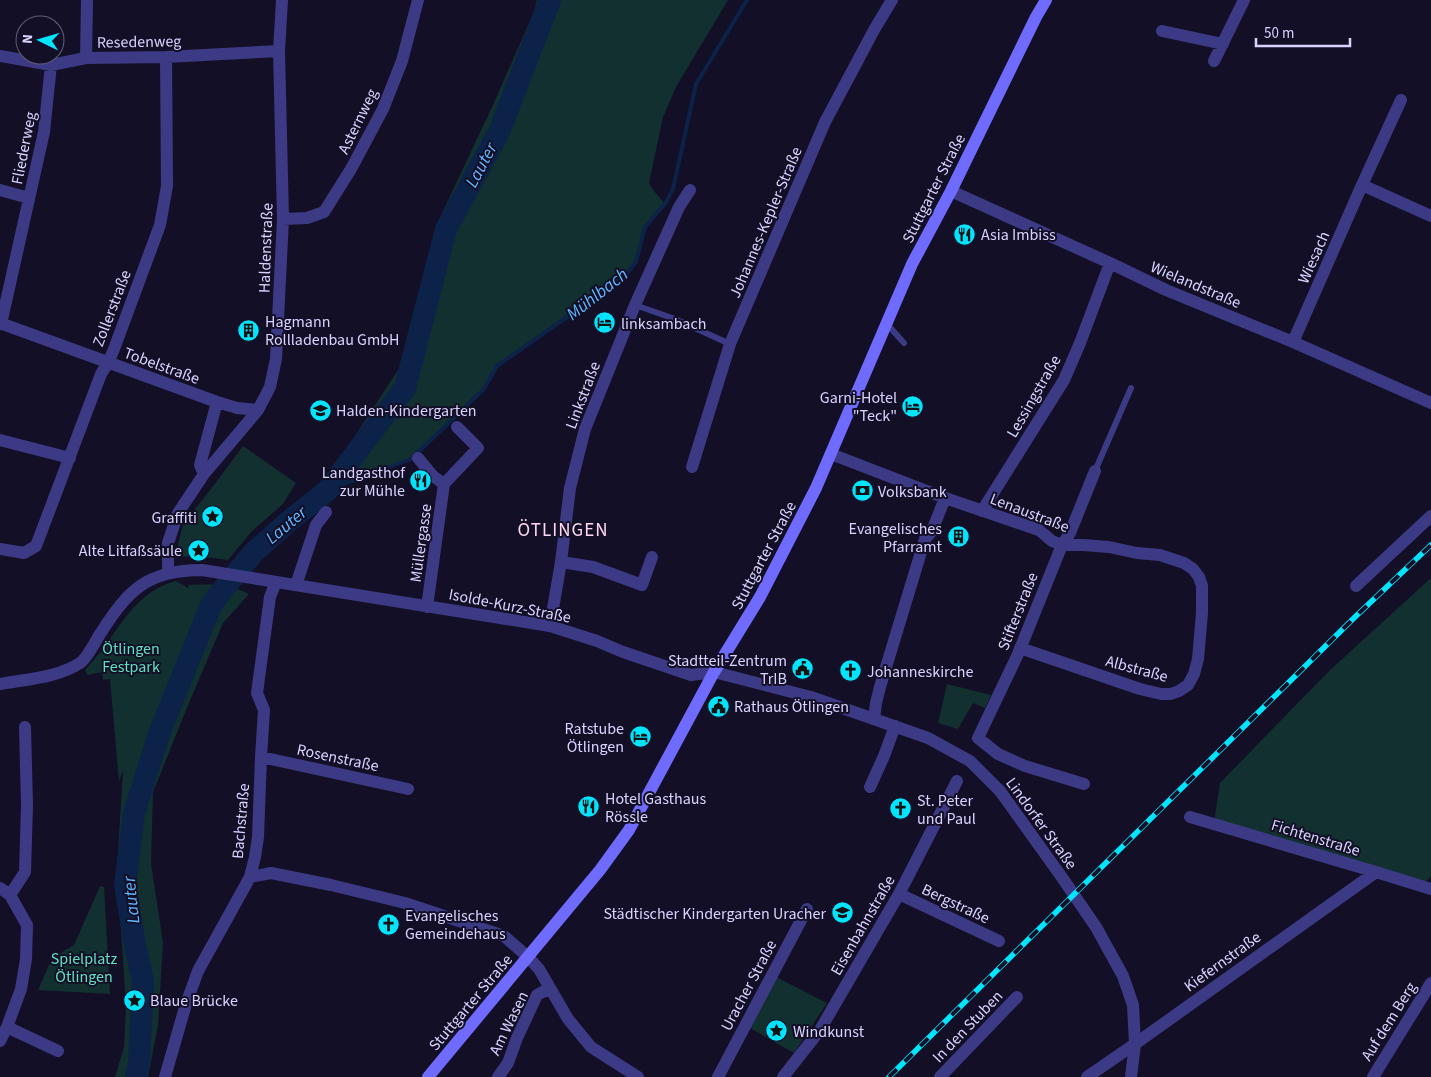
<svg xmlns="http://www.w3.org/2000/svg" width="1431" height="1077" viewBox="0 0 1431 1077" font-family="'Source Sans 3',sans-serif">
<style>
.green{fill:#12302f}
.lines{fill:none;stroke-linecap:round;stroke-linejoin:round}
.stream{stroke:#0c2248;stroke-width:4}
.river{stroke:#0c2248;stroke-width:22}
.service{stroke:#3d3a85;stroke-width:6}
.minor{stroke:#3d3a85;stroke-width:12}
.tertiary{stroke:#3d3a85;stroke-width:12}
.secondary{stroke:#6f6bff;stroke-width:12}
.rail-casing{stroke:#00e5ff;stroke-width:5.5}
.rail{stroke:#130f26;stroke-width:4;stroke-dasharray:11;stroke-linecap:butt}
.labels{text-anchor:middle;stroke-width:4;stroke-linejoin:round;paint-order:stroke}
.street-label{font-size:16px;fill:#d9d4ff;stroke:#130f26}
.poi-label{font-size:16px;fill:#d9d4ff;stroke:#130f26;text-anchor:start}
.park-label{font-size:16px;fill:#5fe0c0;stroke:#130f26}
.water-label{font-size:18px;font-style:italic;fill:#62b6ff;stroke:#130f26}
.quarter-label{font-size:19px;letter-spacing:1px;fill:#ffd6f0;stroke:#130f26}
</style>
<rect width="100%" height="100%" fill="#130f26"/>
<path class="green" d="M 537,0 L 728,0 L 676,87 L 663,117 L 649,183 L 654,191 L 665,204 L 645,228 L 636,262 L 623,278 L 497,366 L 484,389 L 411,459 L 354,480 L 352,474 L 343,479 L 353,439 L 398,370 L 418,307 L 436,226 L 492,107 L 533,14 Z
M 243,446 L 296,483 L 283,504 L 252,531 L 228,560 L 197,556 L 175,557 L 183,524 L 211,489 Z
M 1431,578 L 1431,876 L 1423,886 L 1214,823 L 1220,783 L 1329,671 Z
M 176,581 L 188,588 L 189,585 C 210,584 230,584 249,594 L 223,623 L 186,710 L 153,792 L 151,863 L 163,943 L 158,1025 L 148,1077 L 115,1077 L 124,1047 L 126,1007 L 117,867 L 123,771 L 119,781 L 110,679 L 103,680 L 102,672 L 87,675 L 85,670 C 91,663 97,656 103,649 C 123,621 140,590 176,581 Z
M 947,684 L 991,695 L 985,708 L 973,703 L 958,729 L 938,723 Z
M 100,886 L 104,887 L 110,994 L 38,990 L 52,958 L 74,945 Z
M 774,976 L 827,1003 L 794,1053 L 748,1027 Z"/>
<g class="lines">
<path class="stream" d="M 328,490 L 411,459 L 484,389 L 497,366 L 623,278 L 636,262 L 645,227 L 665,204 L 673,189 L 696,84 L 747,0"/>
<path class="river" d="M 136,1077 L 139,1063 L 143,981 L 135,945 L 125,885 L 134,813 L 160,731 L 212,603 L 253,553 L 289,521 L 328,490 L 405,388 L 446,229 L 499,132 L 550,0"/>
<path class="service" d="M 635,305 L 675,319 L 730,344
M 887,324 L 904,343
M 1095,471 L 1131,388"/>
<path class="minor" d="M 1162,31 L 1223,44
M 0,56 L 51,65 L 86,58 L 166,57 L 279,51
M 86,58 L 87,0
M 1214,61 L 1244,0
M 1362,185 L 1401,100
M 0,190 L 29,198
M 951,191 L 1110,263 L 1166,290 L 1293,342 L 1431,403
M 283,219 L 307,218 L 324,212 L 351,169 L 383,109 L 402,61 L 418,0
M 0,323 L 217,402 L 237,408 L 258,410
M 1,324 L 44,132 L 51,65
M 1293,342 L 1362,185 L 1431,216
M 0,440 L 70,458
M 831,454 L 945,498 L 1039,530 L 1052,541 L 1062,545 L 1083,545 L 1109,547 L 1137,553 L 1160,555 L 1184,563 L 1193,569 L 1199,577 L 1202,586 L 1202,613 L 1198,659 L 1194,674 L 1188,685 L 1179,691 L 1171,694 L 1161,694 L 1140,689 L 1020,648
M 418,458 L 433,476 L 444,484
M 692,467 L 730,344 L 825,122 L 874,30 L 892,0
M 204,474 L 200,465 L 217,402
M 982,511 L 1064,380 L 1080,343 L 1110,263
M 0,549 L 24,553 L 36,546 L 101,374 L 108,363 L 114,349 L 160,225 L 167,186 L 166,57
M 561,562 L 593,567 L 642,585 L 652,557
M 168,572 L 168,543 L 178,513 L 204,474 L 258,410 L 270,387 L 276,359 L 283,219 L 279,51 L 282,0
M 296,585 L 316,525 L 326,512
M 1356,586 L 1431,516
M 427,607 L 444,484 L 478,448 L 457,427
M 550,626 L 561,562 L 570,488 L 585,429 L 635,305 L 679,207 L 690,190
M 874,719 L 876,703 L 880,687 L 925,539 L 932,531 L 945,498
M 261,757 L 408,789
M 1084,784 L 1025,766 L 998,754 L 978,738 L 1018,654 L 1062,545 L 1070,533 L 1095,471
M 870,787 L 884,756 L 895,726
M 1190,817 L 1376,872 L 1431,889
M 250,877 L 271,873 L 331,885 L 405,903 L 504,936 L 528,957 L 539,969 L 568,1019 L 591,1047 L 638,1077
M 0,888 L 10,895 L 27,925 L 26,959 L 21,989 L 7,1027 L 0,1041
M 899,894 L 999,941
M 10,895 L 25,872 L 27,805 L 25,727
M 7,1027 L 58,1051
M 165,1077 L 186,1004 L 198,971 L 250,877 L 255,857 L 258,837 L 261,757 L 264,710 L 257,693 L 270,597 L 276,582
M 498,1077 L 508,1063 L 517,1038 L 537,995 L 550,988
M 718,1077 L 807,909
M 783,1077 L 820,1030 L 899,894 L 957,781
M 940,1077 L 1017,997
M 1087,1077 L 1135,1044 L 1376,872
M 1373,1077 L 1431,983"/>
<path class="tertiary" d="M 0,684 C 27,679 57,678 80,663 C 87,658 95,642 100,634 C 128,590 147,570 202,570 L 550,626 L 597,641 L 623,652 L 691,675 L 714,672 L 811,697 L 928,738 L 970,761 L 1000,791 L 1061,876 L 1096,927 L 1123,976 L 1133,1005 L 1135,1044 L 1131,1077"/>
<path class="secondary" d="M 428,1077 L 600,870 L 629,830 L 714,672 L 760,597 L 816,488 L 912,264 L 951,191 L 1036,17 L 1046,0"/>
<defs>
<path id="rail" d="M 889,1077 L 1355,617 L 1431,545"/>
</defs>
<use href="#rail" class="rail-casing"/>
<use href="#rail" class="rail"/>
</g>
<defs>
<symbol id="restaurant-disc" viewBox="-11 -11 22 22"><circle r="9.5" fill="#00e5ff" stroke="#130f26"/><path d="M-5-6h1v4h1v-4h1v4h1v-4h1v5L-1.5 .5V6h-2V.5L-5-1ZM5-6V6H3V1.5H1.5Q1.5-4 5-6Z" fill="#111"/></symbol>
<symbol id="hotel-disc" viewBox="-11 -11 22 22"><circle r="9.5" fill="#00e5ff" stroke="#130f26"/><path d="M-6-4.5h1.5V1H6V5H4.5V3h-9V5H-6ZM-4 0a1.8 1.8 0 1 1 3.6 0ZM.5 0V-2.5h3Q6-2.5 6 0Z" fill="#111"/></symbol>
<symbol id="building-disc" viewBox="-11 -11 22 22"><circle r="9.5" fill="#00e5ff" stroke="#130f26"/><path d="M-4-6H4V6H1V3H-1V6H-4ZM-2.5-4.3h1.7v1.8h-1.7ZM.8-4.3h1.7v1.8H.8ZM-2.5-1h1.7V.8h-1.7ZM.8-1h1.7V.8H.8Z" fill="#111"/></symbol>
<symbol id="school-disc" viewBox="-11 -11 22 22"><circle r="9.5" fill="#00e5ff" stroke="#130f26"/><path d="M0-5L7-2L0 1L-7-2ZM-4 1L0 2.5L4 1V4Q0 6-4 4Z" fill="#111"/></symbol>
<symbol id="bank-disc" viewBox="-11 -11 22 22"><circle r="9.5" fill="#00e5ff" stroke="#130f26"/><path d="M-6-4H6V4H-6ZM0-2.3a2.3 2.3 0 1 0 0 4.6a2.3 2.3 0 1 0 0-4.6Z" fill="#111"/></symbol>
<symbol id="sight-disc" viewBox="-11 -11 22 22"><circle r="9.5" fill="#00e5ff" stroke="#130f26"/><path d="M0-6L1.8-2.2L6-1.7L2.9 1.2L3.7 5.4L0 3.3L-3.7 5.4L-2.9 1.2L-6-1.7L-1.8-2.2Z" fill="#111"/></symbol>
<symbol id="civic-disc" viewBox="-11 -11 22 22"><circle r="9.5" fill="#00e5ff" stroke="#130f26"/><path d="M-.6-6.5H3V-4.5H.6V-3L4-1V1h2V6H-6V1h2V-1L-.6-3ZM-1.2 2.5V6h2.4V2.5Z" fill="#111"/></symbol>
<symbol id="church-disc" viewBox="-11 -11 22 22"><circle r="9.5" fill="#00e5ff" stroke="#130f26"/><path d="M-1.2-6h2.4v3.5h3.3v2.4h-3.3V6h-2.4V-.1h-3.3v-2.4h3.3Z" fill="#111"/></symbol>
</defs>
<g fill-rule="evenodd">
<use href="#restaurant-disc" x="952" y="222" width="25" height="25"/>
<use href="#hotel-disc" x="592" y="310" width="25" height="25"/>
<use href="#building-disc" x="236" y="318" width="25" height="25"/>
<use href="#hotel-disc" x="900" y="394" width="25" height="25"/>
<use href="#school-disc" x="308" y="398" width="25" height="25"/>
<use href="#restaurant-disc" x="408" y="468" width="25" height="25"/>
<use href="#bank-disc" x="850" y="478" width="25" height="25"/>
<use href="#sight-disc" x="200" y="504" width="25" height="25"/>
<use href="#building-disc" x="946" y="524" width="25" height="25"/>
<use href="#sight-disc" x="186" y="538" width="25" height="25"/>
<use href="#civic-disc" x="790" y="656" width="25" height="25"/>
<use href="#church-disc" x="838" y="658" width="25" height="25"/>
<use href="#civic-disc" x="706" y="694" width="25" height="25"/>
<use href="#hotel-disc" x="628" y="724" width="25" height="25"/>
<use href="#restaurant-disc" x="576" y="794" width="25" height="25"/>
<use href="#church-disc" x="888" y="796" width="25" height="25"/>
<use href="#school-disc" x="830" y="900" width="25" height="25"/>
<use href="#church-disc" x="376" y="912" width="25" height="25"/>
<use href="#sight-disc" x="122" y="988" width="25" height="25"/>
<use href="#sight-disc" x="764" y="1018" width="25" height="25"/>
</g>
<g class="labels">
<g class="street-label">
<text transform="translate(139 41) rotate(-1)" y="6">Resedenweg</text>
<text transform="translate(357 121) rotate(-64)" y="6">Asternweg</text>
<text transform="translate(23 148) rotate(-79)" y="6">Fliederweg</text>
<text transform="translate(933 188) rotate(-63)" y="6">Stuttgarter Straße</text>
<text transform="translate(765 222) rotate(-67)" y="6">Johannes-Kepler-Straße</text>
<text transform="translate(265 248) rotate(-88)" y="6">Haldenstraße</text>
<text transform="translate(1313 257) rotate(-66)" y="6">Wiesach</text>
<text transform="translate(1196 284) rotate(23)" y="6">Wielandstraße</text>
<text transform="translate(111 308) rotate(-69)" y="6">Zollerstraße</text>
<text transform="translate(162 365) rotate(20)" y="6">Tobelstraße</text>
<text transform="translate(582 395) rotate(-69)" y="6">Linkstraße</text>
<text transform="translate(1033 396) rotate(-60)" y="6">Lessingstraße</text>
<text transform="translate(1030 512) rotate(21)" y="6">Lenaustraße</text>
<text transform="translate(420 543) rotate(-82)" y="6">Müllergasse</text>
<text transform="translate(763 555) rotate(-62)" y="6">Stuttgarter Straße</text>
<text transform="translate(510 605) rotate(11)" y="6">Isolde-Kurz-Straße</text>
<text transform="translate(1017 611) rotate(-68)" y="6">Stifterstraße</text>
<text transform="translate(1137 668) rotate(15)" y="6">Albstraße</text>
<text transform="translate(338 757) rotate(12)" y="6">Rosenstraße</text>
<text transform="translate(240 821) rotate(-85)" y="6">Bachstraße</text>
<text transform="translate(1042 823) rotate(54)" y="6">Lindorfer Straße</text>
<text transform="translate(1316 837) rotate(17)" y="6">Fichtenstraße</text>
<text transform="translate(956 903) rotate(25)" y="6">Bergstraße</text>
<text transform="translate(862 925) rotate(-60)" y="6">Eisenbahnstraße</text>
<text transform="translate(1222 961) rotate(-36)" y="6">Kiefernstraße</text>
<text transform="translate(748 985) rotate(-62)" y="6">Uracher Straße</text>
<text transform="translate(470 1002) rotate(-50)" y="6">Stuttgarter Straße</text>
<text transform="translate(1388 1021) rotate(-58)" y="6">Auf dem Berg</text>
<text transform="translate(508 1023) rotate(-64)" y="6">Am Wasen</text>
<text transform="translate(967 1026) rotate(-46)" y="6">In den Stuben</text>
</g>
<g class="poi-label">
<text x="981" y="240">Asia Imbiss</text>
<text x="265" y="327">Hagmann<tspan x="265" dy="18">Rollladenbau GmbH</tspan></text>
<text x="621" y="329">linksambach</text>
<text x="897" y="403" text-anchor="end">Garni-Hotel<tspan x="897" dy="18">"Teck"</tspan></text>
<text x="336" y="416">Halden-Kindergarten</text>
<text x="405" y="478" text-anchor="end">Landgasthof<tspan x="405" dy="18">zur Mühle</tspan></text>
<text x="878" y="497">Volksbank</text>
<text x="197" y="523" text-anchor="end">Graffiti</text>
<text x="942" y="534" text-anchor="end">Evangelisches<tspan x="942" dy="18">Pfarramt</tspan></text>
<text x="182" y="556" text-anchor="end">Alte Litfaßsäule</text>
<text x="787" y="666" text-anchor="end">Stadtteil-Zentrum<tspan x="787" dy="18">TrIB</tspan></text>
<text x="867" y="677">Johanneskirche</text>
<text x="734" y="712">Rathaus Ötlingen</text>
<text x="624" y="734" text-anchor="end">Ratstube<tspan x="624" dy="18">Ötlingen</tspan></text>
<text x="605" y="804">Hotel Gasthaus<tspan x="605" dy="18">Rössle</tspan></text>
<text x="917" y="806">St. Peter<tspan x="917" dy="18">und Paul</tspan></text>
<text x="826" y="919" text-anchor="end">Städtischer Kindergarten Uracher</text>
<text x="405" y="921">Evangelisches<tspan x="405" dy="18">Gemeindehaus</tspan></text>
<text x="150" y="1006">Blaue Brücke</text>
<text x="793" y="1037">Windkunst</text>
</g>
<g class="park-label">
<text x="131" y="654">Ötlingen<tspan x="131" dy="18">Festpark</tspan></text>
<text x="84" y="964">Spielplatz<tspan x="84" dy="18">Ötlingen</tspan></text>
</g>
<g class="water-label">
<text transform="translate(481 165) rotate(-62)" y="6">Lauter</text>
<text transform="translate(597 294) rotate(-38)" y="6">Mühlbach</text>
<text transform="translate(286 525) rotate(-40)" y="6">Lauter</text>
<text transform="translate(131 900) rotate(-96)" y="6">Lauter</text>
</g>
<g class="quarter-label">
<text x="563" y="536">ÖTLINGEN</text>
</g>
</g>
<g transform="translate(40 40) rotate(275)"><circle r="24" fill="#130f26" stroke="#625e7d"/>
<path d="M0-4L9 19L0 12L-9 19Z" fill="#00e5ff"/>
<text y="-8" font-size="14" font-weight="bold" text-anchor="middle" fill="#d9d4ff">N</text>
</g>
<path d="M1256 38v8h94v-8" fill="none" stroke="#d9d4ff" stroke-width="2.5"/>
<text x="1264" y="38" font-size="15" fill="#d9d4ff" stroke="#130f26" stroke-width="4" paint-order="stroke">50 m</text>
</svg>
